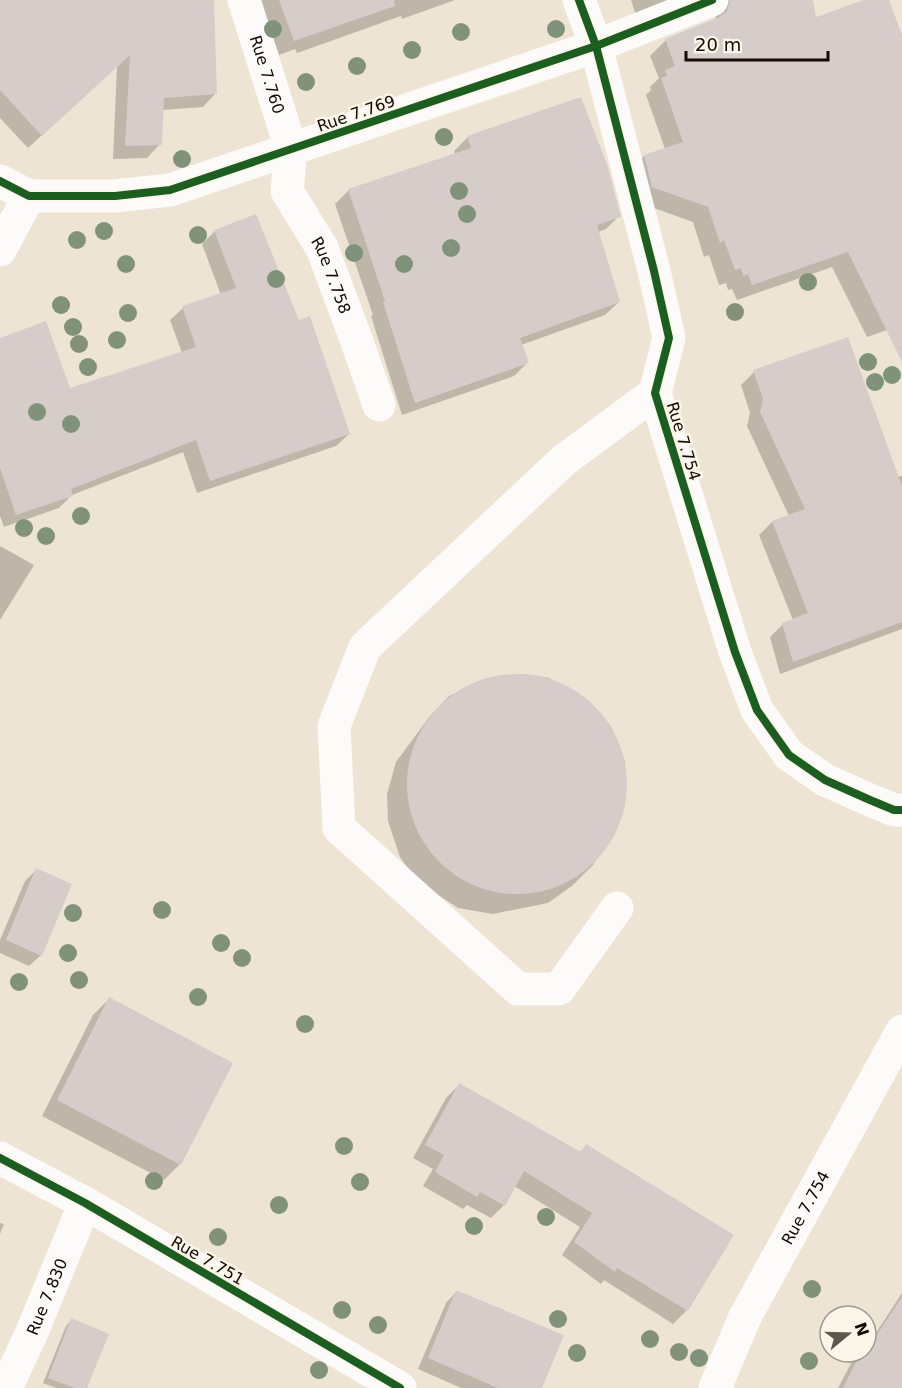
<svg xmlns="http://www.w3.org/2000/svg" width="902" height="1388" viewBox="0 0 902 1388" font-family="'DejaVu Sans',sans-serif">
<style>
.shadow{fill:#0003}
.building{fill:#d6cdcb}
.lines{fill:none;stroke-linecap:round;stroke-linejoin:round}
.minor{stroke:#fcfbf9;stroke-width:33}
.cycleway-casing{stroke:#fcf5e9;stroke-width:11}
.cycleway{stroke:#1b5e20;stroke-width:8}
.tree{fill:#80937a}
.labels{text-anchor:middle;stroke-width:5;stroke-linejoin:round;paint-order:stroke}
.street-label{font-size:16px;fill:#110b03;stroke:#fcf5e9}
</style>
<rect width="100%" height="100%" fill="#eee4d4"/>
<path class="shadow" d="M 0,0 L 213,0 L 216,93 L 203,107 L 162,110 L 160,144 L 147,158 L 113,159 L 117,66 L 28,148 L 0,118 Z
M 260,0 L 455,0 L 402,19 L 401,16 L 297,53 L 295,49 L 279,55 Z
M 631,0 L 682,0 L 637,18 Z
M 707,0 L 782,0 L 813,20 L 868,0 L 888,0 L 902,37 L 902,325 L 867,337 L 832,267 L 737,300 L 732,289 L 728,290 L 726,283 L 719,285 L 709,255 L 704,257 L 693,222 L 637,202 L 629,172 L 644,156 L 665,149 L 646,95 L 651,90 L 650,87 L 659,78 L 650,56 L 666,40 L 716,20 L 715,9 Z
M 580,99 L 619,216 L 606,229 L 598,232 L 619,302 L 605,315 L 521,345 L 527,363 L 514,376 L 402,415 L 371,316 L 373,315 L 335,204 L 349,190 L 456,155 L 454,151 L 467,138 Z
M 255,216 L 298,322 L 349,434 L 336,446 L 197,493 L 183,452 L 72,495 L 59,508 L 4,527 L 0,516 L 0,340 L 70,390 L 182,353 L 170,320 L 183,308 L 221,295 L 202,244 L 214,232 Z
M 754,372 L 897,477 L 902,476 L 902,629 L 780,674 L 770,637 L 783,624 L 793,620 L 759,535 L 772,522 L 789,516 L 747,426 L 750,413 L 741,385 Z
M 0,546 L 34,565 L 0,620 Z
M 524,674 L 549,678 L 586,699 L 611,727 L 625,761 L 626,791 L 617,827 L 593,865 L 573,885 L 548,903 L 493,914 L 458,908 L 417,881 L 400,857 L 388,821 L 387,794 L 396,762 L 430,716 L 449,696 L 494,677 Z
M 36,870 L 41,955 L 29,966 L 0,953 L 0,940 L 25,881 Z
M 109,999 L 180,1164 L 164,1180 L 42,1116 L 93,1015 Z
M 459,1085 L 579,1153 L 586,1146 L 732,1236 L 686,1311 L 673,1324 L 604,1280 L 601,1284 L 562,1255 L 580,1227 L 514,1186 L 504,1205 L 491,1218 L 467,1205 L 463,1209 L 423,1186 L 433,1169 L 413,1158 L 446,1098 Z
M 0,1223 L 4,1224 L 0,1234 Z
M 457,1291 L 540,1388 L 461,1388 L 418,1369 L 446,1303 Z
M 902,1293 L 902,1388 L 838,1388 L 857,1352 L 866,1352 L 866,1341 L 869,1338 L 872,1339 Z
M 71,1320 L 86,1388 L 56,1388 L 43,1383 L 66,1326 Z"/>
<path class="building" d="M 0,0 L 214,0 L 217,94 L 164,98 L 162,145 L 125,146 L 130,55 L 42,136 L 0,90 Z
M 279,0 L 394,0 L 395,6 L 294,41 Z
M 730,0 L 813,0 L 816,17 L 864,0 L 889,0 L 902,35 L 902,362 L 848,252 L 752,285 L 748,274 L 743,276 L 741,268 L 735,270 L 724,240 L 720,243 L 708,207 L 652,187 L 644,155 L 683,142 L 661,78 L 667,76 L 665,70 L 675,66 L 665,39 L 719,17 L 727,11 Z
M 581,97 L 608,167 L 621,217 L 597,225 L 620,302 L 520,338 L 529,363 L 415,403 L 383,302 L 385,301 L 348,189 L 471,148 L 467,136 Z
M 256,214 L 299,320 L 310,316 L 350,434 L 210,481 L 196,440 L 71,489 L 73,496 L 16,515 L 0,468 L 0,338 L 46,321 L 70,388 L 196,347 L 182,306 L 236,288 L 214,230 Z
M 848,337 L 902,486 L 902,622 L 793,662 L 782,623 L 808,613 L 772,521 L 805,509 L 760,412 L 763,399 L 753,370 Z
M407 784a110 110 0 1 1 220 0a110 110 0 1 1-220 0Z
M 36,868 L 72,884 L 42,956 L 6,940 Z
M 109,997 L 233,1063 L 181,1165 L 57,1100 Z
M 459,1083 L 581,1152 L 586,1144 L 734,1235 L 688,1311 L 617,1268 L 615,1272 L 574,1242 L 592,1213 L 524,1171 L 505,1206 L 480,1192 L 477,1197 L 435,1172 L 444,1155 L 425,1145 Z
M 456,1290 L 564,1335 L 542,1388 L 498,1388 L 428,1358 Z
M 902,1297 L 902,1388 L 843,1388 L 861,1352 L 866,1352 L 866,1342 L 869,1336 L 874,1339 Z
M 71,1318 L 109,1334 L 87,1388 L 75,1388 L 48,1378 Z"/>
<g class="lines">
<g class="minor">
<path id="s1" d="M 244,0 L 291,149 L 287,191 L 322,248 L 356,339 L 379,405"/>
<path d="M 579,0 L 596,46 L 654,271 L 669,338 L 655,393 L 735,652 L 757,710 L 789,755 L 825,780 L 870,800 L 894,810 L 902,810"/>
<path d="M 0,181 L 29,196 L 115,196 L 170,190 L 596,46 L 712,0"/>
<path d="M 0,250 L 29,196"/>
<path d="M 617,908 L 559,989 L 518,989 L 339,828 L 334,726 L 365,647 L 564,460 L 655,393"/>
<path d="M 0,1158 L 85,1203 L 400,1388"/>
<path id="s2" d="M 6,1388 L 32,1332 L 85,1203"/>
<path id="s3" d="M 715,1388 L 745,1317 L 902,1031"/>
</g>
<defs>
<path id="cycleway" d="M 579,0 L 596,46 L 654,271 L 669,338 L 655,393 L 735,652 L 757,710 L 789,755 L 825,780 L 870,800 L 894,810 L 902,810
M 0,181 L 29,196 L 115,196 L 170,190 L 596,46 L 712,0
M 0,1158 L 85,1203 L 400,1388"/>
</defs>
<use href="#cycleway" class="cycleway-casing"/>
<use href="#cycleway" class="cycleway"/>
</g>
<g class="tree">
<circle cx="273" cy="29" r="9"/>
<circle cx="556" cy="29" r="9"/>
<circle cx="461" cy="32" r="9"/>
<circle cx="412" cy="50" r="9"/>
<circle cx="357" cy="66" r="9"/>
<circle cx="306" cy="82" r="9"/>
<circle cx="444" cy="137" r="9"/>
<circle cx="182" cy="159" r="9"/>
<circle cx="459" cy="191" r="9"/>
<circle cx="467" cy="214" r="9"/>
<circle cx="104" cy="231" r="9"/>
<circle cx="198" cy="235" r="9"/>
<circle cx="77" cy="240" r="9"/>
<circle cx="451" cy="248" r="9"/>
<circle cx="354" cy="253" r="9"/>
<circle cx="126" cy="264" r="9"/>
<circle cx="404" cy="264" r="9"/>
<circle cx="276" cy="279" r="9"/>
<circle cx="808" cy="282" r="9"/>
<circle cx="61" cy="305" r="9"/>
<circle cx="735" cy="312" r="9"/>
<circle cx="128" cy="313" r="9"/>
<circle cx="73" cy="327" r="9"/>
<circle cx="117" cy="340" r="9"/>
<circle cx="79" cy="344" r="9"/>
<circle cx="868" cy="362" r="9"/>
<circle cx="88" cy="367" r="9"/>
<circle cx="892" cy="375" r="9"/>
<circle cx="875" cy="382" r="9"/>
<circle cx="37" cy="412" r="9"/>
<circle cx="71" cy="424" r="9"/>
<circle cx="81" cy="516" r="9"/>
<circle cx="24" cy="528" r="9"/>
<circle cx="46" cy="536" r="9"/>
<circle cx="162" cy="910" r="9"/>
<circle cx="73" cy="913" r="9"/>
<circle cx="221" cy="943" r="9"/>
<circle cx="68" cy="953" r="9"/>
<circle cx="242" cy="958" r="9"/>
<circle cx="79" cy="980" r="9"/>
<circle cx="19" cy="982" r="9"/>
<circle cx="198" cy="997" r="9"/>
<circle cx="305" cy="1024" r="9"/>
<circle cx="344" cy="1146" r="9"/>
<circle cx="154" cy="1181" r="9"/>
<circle cx="360" cy="1182" r="9"/>
<circle cx="279" cy="1205" r="9"/>
<circle cx="546" cy="1217" r="9"/>
<circle cx="474" cy="1226" r="9"/>
<circle cx="218" cy="1237" r="9"/>
<circle cx="812" cy="1289" r="9"/>
<circle cx="342" cy="1310" r="9"/>
<circle cx="558" cy="1319" r="9"/>
<circle cx="378" cy="1325" r="9"/>
<circle cx="650" cy="1339" r="9"/>
<circle cx="679" cy="1352" r="9"/>
<circle cx="577" cy="1353" r="9"/>
<circle cx="699" cy="1358" r="9"/>
<circle cx="809" cy="1361" r="9"/>
<circle cx="319" cy="1370" r="9"/>
</g>
<g class="labels">
<g class="street-label">
<text dy="6" stroke="none"><textPath href="#s1" startOffset="78">Rue 7.760</textPath></text>
<text transform="translate(356 113) rotate(-19)" y="6">Rue 7.769</text>
<text dy="6" stroke="none"><textPath href="#s1" startOffset="294">Rue 7.758</textPath></text>
<text transform="translate(684 441) rotate(73)" y="6">Rue 7.754</text>
<text dy="6" stroke="none"><textPath href="#s3" startOffset="202">Rue 7.754</textPath></text>
<text transform="translate(208 1260) rotate(30)" y="6">Rue 7.751</text>
<text dy="6" stroke="none"><textPath href="#s2" startOffset="100">Rue 7.830</textPath></text>
</g>
</g>
<g transform="translate(848 1334) rotate(71)"><circle r="28" fill="#fcf5e9" stroke="#9e978d" stroke-width="1.5"/>
<path d="M0-4.5L10 22L0 15L-10 22Z" fill="#5e574c"/>
<text y="-9" font-size="16" font-weight="bold" text-anchor="middle" fill="#110b03">N</text>
</g>
<path d="M686 51v9h142v-9" fill="none" stroke="#110b03" stroke-width="3"/>
<text x="695" y="51" font-size="18" fill="#110b03" stroke="#fcf5e9" stroke-width="4.5" paint-order="stroke">20 m</text>
</svg>
